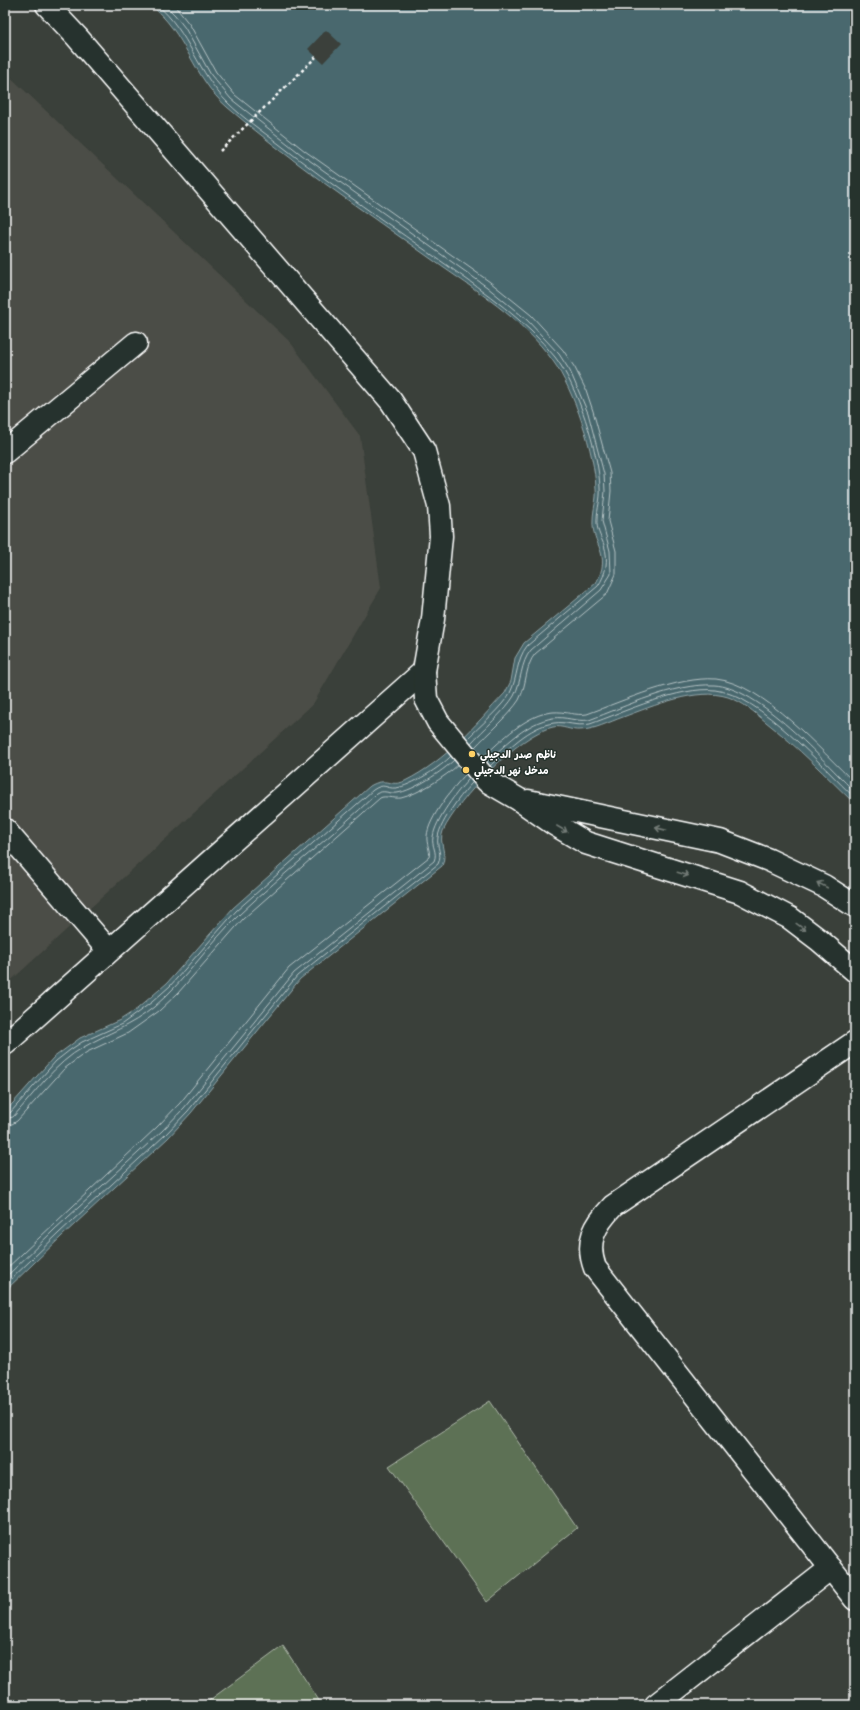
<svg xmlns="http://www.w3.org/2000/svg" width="860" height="1710" viewBox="0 0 860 1710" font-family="Kalam,'Playpen Sans Arabic',sans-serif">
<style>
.built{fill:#4c4d47}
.green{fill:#5d7154;stroke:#aeb8aa}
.water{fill:#48686e;stroke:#91a4a8}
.pier{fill:#3a403a}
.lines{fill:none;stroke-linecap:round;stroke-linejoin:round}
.shore{stroke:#b6c3c5;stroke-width:1}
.minor-casing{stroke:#fff;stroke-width:25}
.major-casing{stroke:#fff;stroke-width:25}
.path{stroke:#fff;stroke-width:2.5;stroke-dasharray:3 3;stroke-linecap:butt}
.minor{stroke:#26332d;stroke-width:22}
.major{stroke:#26332d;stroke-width:22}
.oneway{stroke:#727a76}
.poi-dot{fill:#ffd166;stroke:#26332d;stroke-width:1.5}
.labels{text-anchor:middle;stroke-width:3;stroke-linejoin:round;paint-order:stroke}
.poi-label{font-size:10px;font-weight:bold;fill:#fff;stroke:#26332d;text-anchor:start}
</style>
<rect width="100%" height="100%" fill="#3a403a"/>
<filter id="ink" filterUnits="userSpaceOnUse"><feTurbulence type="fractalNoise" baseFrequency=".025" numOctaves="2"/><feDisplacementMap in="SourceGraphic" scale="8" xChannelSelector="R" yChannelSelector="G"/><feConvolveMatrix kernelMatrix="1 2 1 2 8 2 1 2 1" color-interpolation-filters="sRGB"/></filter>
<g filter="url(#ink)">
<path class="built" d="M 5,72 L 290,342 L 360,436 L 381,588 L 313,704 L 5,986 Z"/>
<path class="green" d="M 490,1401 L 577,1528 L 487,1602 L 389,1466 Z
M 283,1646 L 322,1705 L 203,1705 Z"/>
<path class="water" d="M 150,5 L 855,5 L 855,804 C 826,776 798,747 766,722 C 754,712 743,702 728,697 C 697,687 653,706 623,717 C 609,722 594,730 580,730 C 571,731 562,725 553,727 C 518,734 458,800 443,831 C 438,844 448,852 442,866 L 300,979 L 191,1113 L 168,1138 L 62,1236 L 5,1291 L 5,1112 L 53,1058 L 68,1047 L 80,1038 L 120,1020 L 137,1009 L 167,983 L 233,908 L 370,786 C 387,776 390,788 405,781 C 447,760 473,727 505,693 L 511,681 L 515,658 L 524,643 L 596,583 C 613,553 591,545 593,520 C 593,509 597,500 596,489 C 595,453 574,390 553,361 C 523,319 475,290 434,261 C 364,211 292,163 227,107 C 193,78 186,32 150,5 Z"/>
<path class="pier" d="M 326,30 L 341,44 L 323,63 L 308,49 Z"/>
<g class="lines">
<path class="shore" d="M 157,5 C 189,31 198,74 228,103 C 243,118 262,131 279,144 C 334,187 391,226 448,266 C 486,293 525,320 555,357 C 577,385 599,452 600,488 C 601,499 597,509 597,519 C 596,529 601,537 604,545 C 609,560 606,574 598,586 L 527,646 C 516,660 518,677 510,693 C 503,706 479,727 467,739
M 165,5 L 175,15 L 185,28 L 211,75 L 231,99 L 302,155 L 487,287 L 527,320 L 559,354 L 570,371 L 588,413 L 604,474 L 605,491 L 602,521 L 610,551 L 611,574 L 601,590 L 531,650 C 520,663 522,681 514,696 C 505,711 483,730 471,743
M 174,5 L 190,25 L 216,72 L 235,95 L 305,151 L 490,282 L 531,315 L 563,350 L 575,368 L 586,390 L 593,411 L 610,473 L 611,491 L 608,521 L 616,551 L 616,574 L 607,594 L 535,654 C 525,666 527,685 519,700 C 510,714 487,734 475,747
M 483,757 C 502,740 526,714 553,712 C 565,711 576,716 587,714 C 623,701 678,676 716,679 C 764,684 821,751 855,783
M 487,762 C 505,745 527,722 553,718 C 565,716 576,722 589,720 C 627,706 674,683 714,685 C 759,687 823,761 855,792
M 490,766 C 507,750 529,726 554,723 C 567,721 575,727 590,724 C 624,712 680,686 715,690 C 760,695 822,767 855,798
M 5,1114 L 10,1113 L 56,1061 L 70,1050 L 82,1042 L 122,1024 L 152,1002 L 170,986 L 236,911 L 373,790 C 385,782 385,789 396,788 C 411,786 441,767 451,756
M 5,1119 L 13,1117 C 35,1093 55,1063 84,1047 C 109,1032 130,1027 154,1007 C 187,979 209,943 240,914 C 284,872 333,836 376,794 C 384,789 388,794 397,793 C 413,791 443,771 454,760
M 5,1125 L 12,1124 L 17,1121 L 64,1069 L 77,1059 L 87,1052 L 128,1033 L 159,1011 L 178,993 L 243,919 L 380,798 C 385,795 394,799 401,798 C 418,794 445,777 458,765
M 5,1270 L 157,1127 L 180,1103 L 289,968 L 429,857 C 431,851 426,844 427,836 C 428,819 453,787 466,774
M 5,1278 L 55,1229 L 162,1131 L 184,1108 L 294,973 L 434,861 C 438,852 431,846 433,837 C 435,820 458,790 469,779
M 5,1285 L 59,1233 L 165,1135 L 188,1111 L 297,976 L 438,864 C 443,853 436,848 438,837 C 440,822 462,793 473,782"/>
<defs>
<path id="minor" d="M 5,452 L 136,343
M 5,830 L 109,951
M 855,1042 L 613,1206 C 595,1225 585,1241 595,1268 L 855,1599
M 5,1044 L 424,671
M 656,1705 L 831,1568"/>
<path id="major" d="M 47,5 L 77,37 L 391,401 L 424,451 L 439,506 L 441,536 L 433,619 L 424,671 L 426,699 L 438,722 L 487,781 L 518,799 L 554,824 L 586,843 L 740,892 L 790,918 L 819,940 L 855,971
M 528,801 L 720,841 L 769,860 L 824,886 L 855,906"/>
</defs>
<use href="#minor" class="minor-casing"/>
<use href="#major" class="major-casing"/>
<path class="path" d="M 220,151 L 316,57"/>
<use href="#minor" class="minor"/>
<use href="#major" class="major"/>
</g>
<defs><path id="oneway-shaft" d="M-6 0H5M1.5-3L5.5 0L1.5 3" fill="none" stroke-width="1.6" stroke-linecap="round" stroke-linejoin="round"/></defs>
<g class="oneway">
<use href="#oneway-shaft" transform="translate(562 829) rotate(30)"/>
<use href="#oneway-shaft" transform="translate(661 829) rotate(-167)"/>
<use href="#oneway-shaft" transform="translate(683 874) rotate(17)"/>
<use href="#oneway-shaft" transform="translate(822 885) rotate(-152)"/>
<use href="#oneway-shaft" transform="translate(801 927) rotate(36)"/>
</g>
</g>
<g class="poi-dot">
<circle cx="472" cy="754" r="4"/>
<circle cx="466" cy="770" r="4"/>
</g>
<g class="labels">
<g class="poi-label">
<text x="480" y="758">ناظم صدر الدجيلي</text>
<text x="474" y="774">مدخل نهر الدجيلي</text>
</g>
</g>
<rect width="860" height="1710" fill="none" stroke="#26332d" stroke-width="20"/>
<rect x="10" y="10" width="840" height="1690" fill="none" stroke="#fff" stroke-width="1.5" filter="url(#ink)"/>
</svg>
